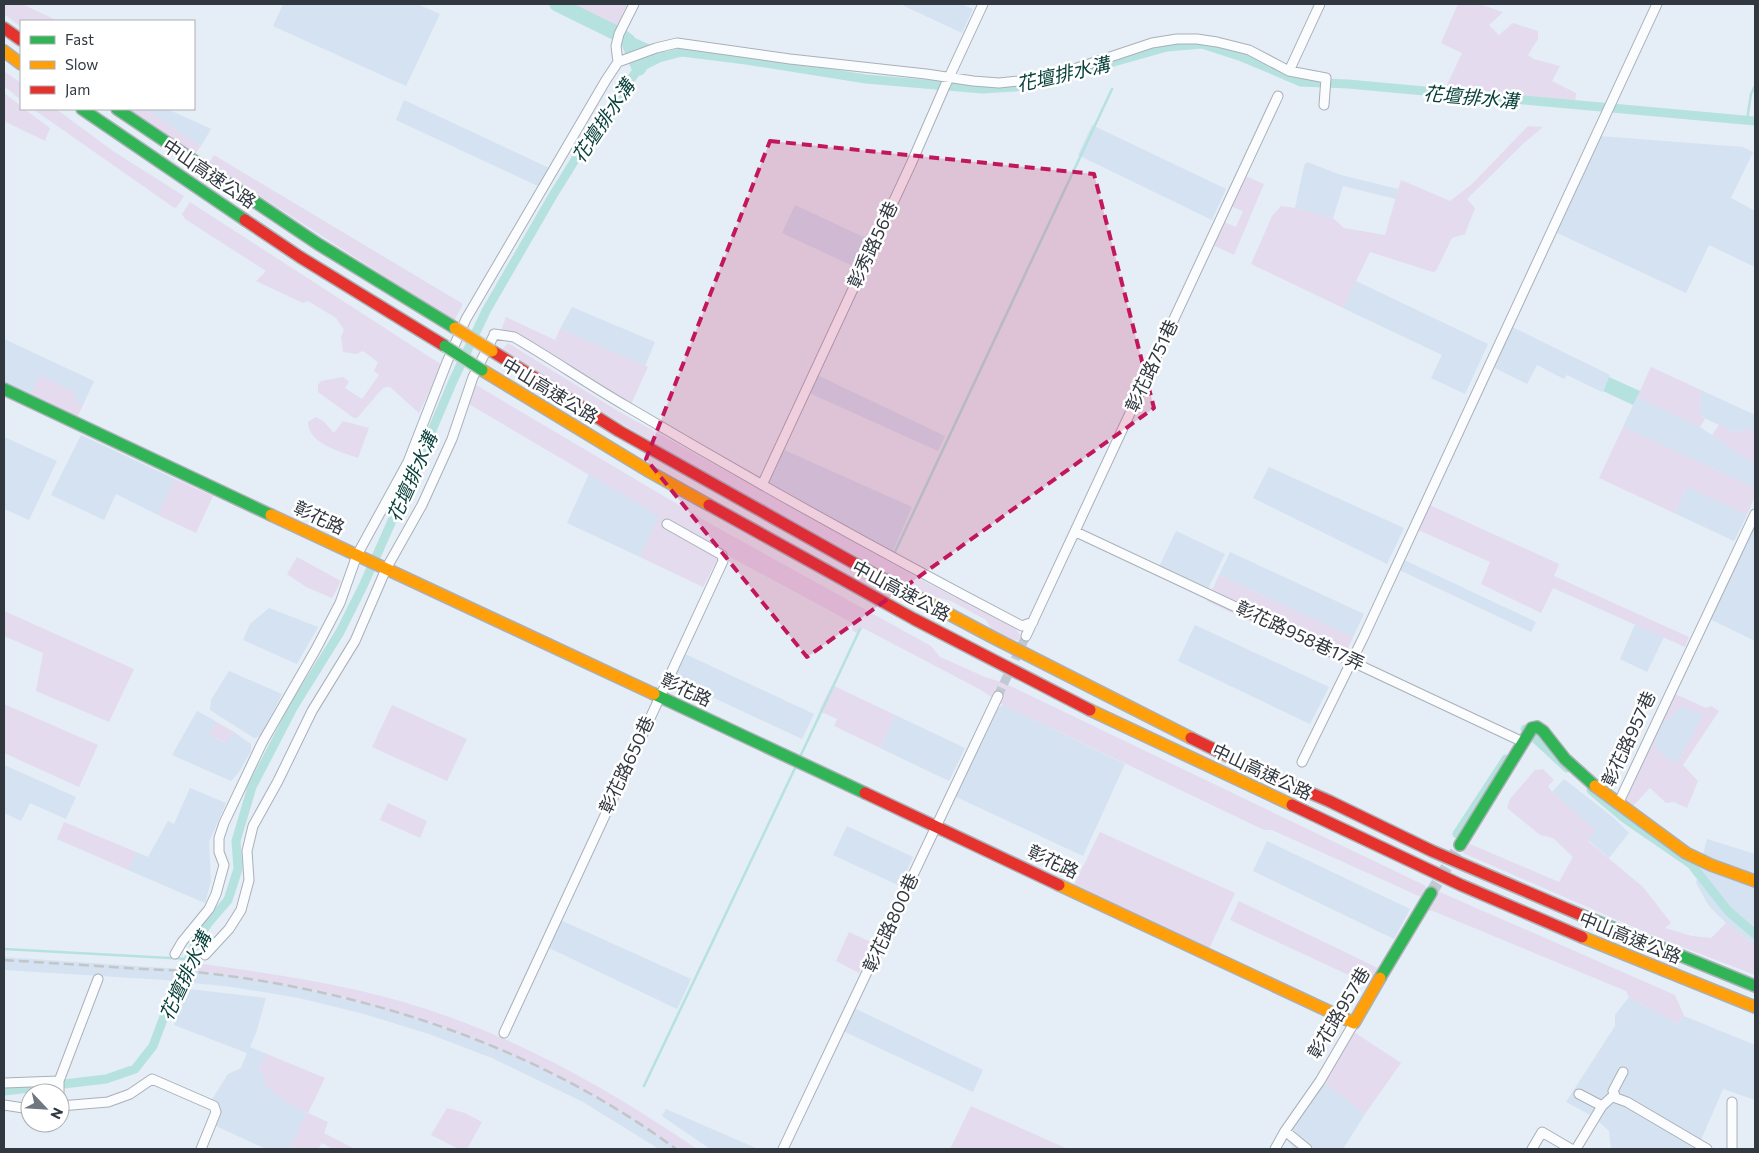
<svg xmlns="http://www.w3.org/2000/svg" width="1759" height="1153" viewBox="0 0 1759 1153" font-family="Commissioner,'Noto Sans TC',sans-serif">
<style>
.built{fill:#d4e2f1}
.green{fill:#e4dbef}
.water{fill:#b5e2df}
.lines{fill:none;stroke-linecap:round;stroke-linejoin:round}
.stream{stroke:#b5e2df;stroke-width:2.5}
.canal{stroke:#b5e2df;stroke-width:9}
.river{stroke:#b5e2df;stroke-width:15}
.street-tunnel{stroke:#c1c9d2;stroke-width:9;stroke-dasharray:9 4.5;stroke-linecap:butt}
.secondary-tunnel{stroke:#c1c9d2;stroke-width:12;stroke-dasharray:12 6;stroke-linecap:butt}
.street-casing{stroke:#aab0b8;stroke-width:11}
.fast-casing{stroke:#aab0b8;stroke-width:14}
.slow-casing{stroke:#aab0b8;stroke-width:14}
.jam-casing{stroke:#aab0b8;stroke-width:14}
.street{stroke:#fbfcfe;stroke-width:9}
.fast{stroke:#30b455;stroke-width:11}
.slow{stroke:#ff9f0a;stroke-width:11}
.jam{stroke:#e5322d;stroke-width:11}
.rail{stroke:#c3c5c8;stroke-width:2.5;stroke-dasharray:10 5;stroke-linecap:butt}
.fast-bridge-casing{stroke:#c4c9ce;stroke-width:14;stroke-linecap:butt}
.slow-bridge-casing{stroke:#c4c9ce;stroke-width:14;stroke-linecap:butt}
.fast-bridge{stroke:#30b455;stroke-width:11}
.slow-bridge{stroke:#ff9f0a;stroke-width:11}
.marked{fill:#c2185b;fill-opacity:0.2;stroke:#c2185b;stroke-width:4;stroke-dasharray:10 6;stroke-linejoin:round}
.labels{text-anchor:middle;stroke-width:5;stroke-linejoin:round;paint-order:stroke}
.street-label{font-size:18px;fill:#313840;stroke:#fff}
.water-label{font-size:19px;font-style:italic;fill:#09413c;stroke:#fff}
</style>
<rect width="100%" height="100%" fill="#e5edf6"/>
<path class="built" d="M 283,4 L 417,4 L 440,14 L 406,86 L 273,26 Z
M 900,4 L 961,4 L 973,9 L 962,33 Z
M 404,100 L 549,168 L 538,186 L 396,120 Z
M 145,109 L 167,109 L 211,129 L 201,146 Z
M 1092,125 L 1226,189 L 1212,220 L 1078,155 Z
M 1599,136 L 1743,147 L 1753,152 L 1731,198 L 1755,211 L 1755,267 L 1709,245 L 1686,293 L 1553,231 Z
M 1307,162 L 1341,175 L 1398,189 L 1396,199 L 1343,186 L 1333,218 L 1295,208 L 1304,166 Z
M 795,205 L 868,239 L 855,267 L 782,233 Z
M 1356,281 L 1488,344 L 1465,394 L 1431,378 L 1442,355 L 1343,308 Z
M 572,307 L 655,342 L 645,366 L 560,329 Z
M 1508,325 L 1610,375 L 1602,392 L 1567,375 L 1564,379 L 1537,365 L 1527,384 L 1489,365 Z
M 4,339 L 94,381 L 83,405 L 73,400 L 76,393 L 40,375 L 28,400 L 4,388 Z
M 815,374 L 945,436 L 938,451 L 807,392 Z
M 1701,390 L 1755,415 L 1755,429 L 1734,432 L 1700,416 Z
M 1637,397 L 1700,427 L 1755,464 L 1755,488 L 1623,427 Z
M 81,435 L 175,479 L 158,515 L 116,494 L 104,520 L 51,495 Z
M 4,437 L 57,461 L 29,520 L 4,509 Z
M 780,448 L 912,507 L 891,556 L 764,484 Z
M 1269,467 L 1404,528 L 1387,564 L 1253,498 Z
M 589,474 L 660,516 L 640,557 L 567,523 Z
M 1687,487 L 1747,515 L 1734,541 L 1674,513 Z
M 1755,517 L 1755,641 L 1708,618 Z
M 1176,531 L 1225,554 L 1204,597 L 1155,575 Z
M 1230,552 L 1364,614 L 1353,637 L 1219,575 Z
M 1400,558 L 1536,622 L 1531,632 L 1395,568 Z
M 269,608 L 318,627 L 297,664 L 243,640 L 250,624 Z
M 1635,624 L 1664,637 L 1647,672 L 1620,659 Z
M 1195,625 L 1329,687 L 1310,724 L 1178,661 Z
M 683,653 L 814,714 L 802,739 L 671,678 Z
M 229,671 L 282,694 L 261,736 L 254,738 L 210,710 L 211,700 Z
M 1003,705 L 1125,764 L 1083,856 L 952,795 L 992,712 Z
M 1681,705 L 1703,715 L 1677,763 L 1669,760 L 1654,747 L 1658,728 L 1662,718 L 1668,721 Z
M 197,711 L 217,722 L 209,734 L 225,744 L 234,732 L 251,744 L 251,751 L 239,772 L 231,781 L 172,755 Z
M 895,715 L 965,748 L 949,781 L 880,748 Z
M 4,765 L 76,797 L 66,819 L 30,803 L 21,821 L 4,813 Z
M 1564,779 L 1614,818 L 1629,833 L 1609,858 L 1588,840 L 1595,830 L 1552,792 Z
M 190,788 L 226,803 L 209,842 L 211,881 L 205,903 L 128,870 L 136,852 L 148,857 L 168,821 L 174,824 Z
M 847,826 L 913,857 L 900,886 L 833,855 Z
M 1707,839 L 1755,854 L 1755,946 L 1726,923 L 1709,906 L 1696,883 Z
M 1267,841 L 1410,909 L 1394,939 L 1253,871 Z
M 558,919 L 691,979 L 677,1009 L 545,946 Z
M 4,957 L 195,970 L 288,985 L 397,1011 L 486,1043 L 549,1072 L 610,1105 L 640,1123 L 676,1149 L 659,1149 L 583,1102 L 492,1058 L 429,1034 L 364,1014 L 299,998 L 232,987 L 165,980 L 4,970 Z
M 189,989 L 266,998 L 256,1033 L 250,1047 L 267,1054 L 258,1069 L 265,1075 L 284,1101 L 307,1113 L 289,1149 L 266,1149 L 214,1125 L 211,1101 L 228,1074 L 241,1068 L 247,1053 L 174,1025 Z
M 1629,997 L 1677,1024 L 1684,1016 L 1755,1045 L 1755,1100 L 1723,1089 L 1697,1149 L 1611,1149 L 1609,1131 L 1594,1117 L 1566,1102 L 1615,1026 L 1615,1015 Z
M 852,1007 L 983,1070 L 973,1092 L 841,1030 Z
M 1323,1082 L 1365,1114 L 1343,1149 L 1294,1149 L 1285,1137 Z
M 666,1109 L 758,1149 L 710,1149 L 662,1116 Z"/>
<path class="green" d="M 4,4 L 22,4 L 58,21 L 21,21 L 21,27 L 4,14 Z
M 556,4 L 627,4 L 615,31 Z
M 1458,4 L 1479,4 L 1503,12 L 1489,25 L 1499,35 L 1513,23 L 1538,31 L 1538,39 L 1528,55 L 1534,59 L 1560,66 L 1552,81 L 1576,93 L 1575,105 L 1444,96 L 1447,85 L 1462,53 L 1441,43 Z
M 4,71 L 21,83 L 21,100 L 4,86 Z
M 4,93 L 21,106 L 21,109 L 24,109 L 50,128 L 45,141 L 4,121 Z
M 33,109 L 56,109 L 113,151 L 184,196 L 176,208 L 173,207 Z
M 129,109 L 145,109 L 201,146 L 195,154 Z
M 1528,126 L 1543,127 L 1524,143 L 1467,199 L 1475,208 L 1465,234 L 1452,238 L 1436,271 L 1433,272 L 1370,252 L 1343,308 L 1251,264 L 1272,216 L 1281,206 L 1295,208 L 1333,218 L 1344,228 L 1385,235 L 1401,180 L 1450,201 L 1472,184 Z
M 214,155 L 463,304 L 454,321 L 209,163 Z
M 1245,176 L 1264,184 L 1234,255 L 1211,244 L 1222,221 L 1236,227 L 1243,211 L 1230,206 Z
M 190,202 L 442,365 L 419,413 L 390,387 L 386,387 L 382,389 L 357,418 L 354,418 L 318,392 L 318,385 L 321,381 L 343,377 L 349,382 L 345,388 L 362,399 L 379,375 L 374,371 L 378,362 L 363,351 L 356,354 L 343,352 L 341,337 L 344,330 L 336,318 L 308,301 L 303,303 L 256,281 L 266,271 L 185,219 L 182,214 Z
M 506,317 L 555,340 L 560,329 L 648,367 L 628,411 L 522,349 L 501,331 Z
M 508,343 L 618,411 L 927,583 L 1008,624 L 1015,628 L 1020,635 L 1018,641 L 992,630 L 986,620 L 951,601 L 925,594 L 676,456 L 501,351 Z
M 1651,367 L 1701,390 L 1700,416 L 1705,419 L 1700,427 L 1637,397 Z
M 40,375 L 76,393 L 73,400 L 83,405 L 76,420 L 28,400 Z
M 476,385 L 716,527 L 931,646 L 940,657 L 985,677 L 1004,683 L 1426,886 L 1421,897 L 1272,830 L 1264,830 L 1003,705 L 981,690 L 863,628 L 857,633 L 853,631 L 851,622 L 721,552 L 703,587 L 640,557 L 659,516 L 467,403 Z
M 316,417 L 323,421 L 334,433 L 343,421 L 369,428 L 358,458 C 342,452 308,444 308,422 Z
M 1719,425 L 1734,432 L 1755,429 L 1755,464 L 1712,435 Z
M 1623,427 L 1755,488 L 1755,496 L 1747,515 L 1687,487 L 1674,513 L 1599,478 Z
M 175,479 L 213,496 L 196,533 L 158,515 Z
M 1425,503 L 1559,564 L 1554,576 L 1689,637 L 1685,647 L 1553,588 L 1541,613 L 1481,584 L 1490,562 L 1414,528 Z
M 297,557 L 341,581 L 332,598 L 306,587 L 287,574 Z
M 1219,575 L 1353,637 L 1341,664 L 1207,601 Z
M 4,611 L 134,669 L 109,722 L 36,691 L 43,653 L 4,636 Z
M 832,685 L 895,715 L 880,748 L 834,726 L 837,719 L 819,711 Z
M 1673,693 L 1706,708 L 1711,706 L 1719,711 L 1683,765 L 1698,781 L 1687,808 L 1674,802 L 1666,803 L 1650,788 L 1631,808 L 1622,800 L 1658,728 L 1655,747 L 1669,760 L 1677,763 L 1703,715 L 1681,706 L 1668,721 L 1662,718 Z
M 4,704 L 98,745 L 79,787 L 4,753 Z
M 392,705 L 467,739 L 447,781 L 372,747 Z
M 217,722 L 234,732 L 226,744 L 209,734 Z
M 1543,769 L 1554,780 L 1548,786 L 1552,792 L 1595,830 L 1588,841 L 1643,887 L 1671,923 L 1665,928 L 1692,936 L 1711,938 L 1726,923 L 1755,946 L 1755,975 L 1659,938 L 1463,853 L 1470,844 L 1559,882 L 1573,857 L 1553,838 L 1540,835 L 1507,808 L 1510,799 L 1535,770 Z
M 388,803 L 427,821 L 420,838 L 380,820 Z
M 64,822 L 136,852 L 128,870 L 57,839 Z
M 1100,832 L 1235,893 L 1209,949 L 1072,889 Z
M 1433,889 L 1675,995 L 1684,1016 L 1677,1024 L 1629,997 L 1626,991 L 1433,911 L 1429,911 L 1429,903 Z
M 1239,901 L 1378,968 L 1370,985 L 1230,920 Z
M 849,932 L 873,943 L 859,973 L 836,961 Z
M 196,963 C 264,973 334,982 400,1001 C 508,1032 605,1086 697,1149 L 676,1149 L 640,1123 L 610,1105 L 549,1072 L 486,1043 L 427,1021 L 346,998 L 288,985 L 195,970 Z
M 1354,1032 L 1401,1063 L 1365,1114 L 1323,1082 Z
M 267,1054 L 325,1078 L 308,1113 L 328,1122 L 324,1133 L 353,1148 L 352,1149 L 333,1149 L 322,1143 L 318,1149 L 289,1149 L 307,1113 L 284,1101 L 263,1083 L 265,1075 L 258,1069 Z
M 971,1106 L 1068,1149 L 950,1149 Z
M 447,1108 L 465,1113 L 482,1122 L 467,1149 L 459,1149 L 431,1135 Z"/>
<path class="water" d="M 619,31 L 673,55 L 684,55 L 659,58 L 639,68 L 628,41 L 618,34 Z
M 1609,377 L 1640,391 L 1633,405 L 1603,391 Z"/>
<g class="lines">
<path class="stream" d="M 1747,120 L 1751,94 L 1755,86
M 894,554 L 1112,89
M 799,759 L 860,629
M 4,949 L 188,959
M 644,1086 L 796,766"/>
<path class="canal" d="M 1525,729 L 1567,768
M 1591,790 L 1624,818 L 1691,864 L 1728,911 L 1755,934
M 1457,834 L 1506,759
M 4,1091 L 106,1079 L 135,1069 L 153,1046 L 171,998 L 197,940 L 209,922 L 228,900 L 238,869 L 236,841 L 252,787 L 294,706 L 340,632 L 363,586 L 424,449 L 453,381 L 486,311 L 552,197 L 591,134 L 639,68 L 659,58 L 682,52 L 746,60 L 866,79 L 982,89 L 1028,86 L 1167,47 L 1202,44 L 1242,57 L 1301,82 L 1348,84 L 1755,121"/>
<path class="river" d="M 557,4 L 618,34 L 628,41 L 639,68"/>
<path class="street-tunnel" d="M 998,696 L 1026,636"/>
<path class="secondary-tunnel" d="M 1431,893 L 1460,845"/>
<defs>
<path id="street" d="M 618,62 L 616,46 L 619,34 L 634,4
M 1289,71 L 1320,4
M 494,334 L 514,337 C 552,359 588,384 626,406 C 756,483 888,556 1022,626 L 1033,622
M 762,485 L 911,164 L 945,86 L 983,4
M 1076,532 L 1523,742
M 1026,636 L 1278,96
M 1302,762 L 1364,636 L 1657,4
M 1618,804 L 1755,514
M 175,954 L 182,942 L 209,909 L 216,894 L 224,865 L 219,852 L 219,838 L 224,823 L 262,743 L 316,649 L 340,603 L 357,555 L 408,462 L 447,362 L 466,319 L 606,80 L 618,62 L 656,48 L 677,43 L 790,59 L 926,74 L 973,81 L 999,83 L 1047,78 L 1152,43 L 1177,39 L 1197,39 L 1217,42 L 1249,50 L 1289,71 L 1326,78 L 1324,105
M 205,955 L 229,929 L 241,910 L 249,880 L 247,851 L 253,826 L 278,781 L 312,711 L 355,641 L 386,569 L 422,505 L 452,439 L 473,377 L 493,337
M 504,1033 L 723,561 L 722,555 L 667,524
M 1623,1072 L 1613,1091 L 1616,1098 L 1627,1102 L 1707,1149
M 4,1083 L 59,1081
M 59,1093 L 59,1081 L 98,979
M 1579,1094 L 1602,1106
M 4,1105 L 30,1109
M 60,1106 L 108,1102 L 130,1094 L 152,1079 L 214,1106 L 216,1112 L 201,1149
M 1285,1131 L 1307,1149
M 783,1149 L 998,696
M 1275,1149 L 1285,1131 L 1320,1081 L 1354,1023
M 1532,1149 L 1542,1132 L 1571,1149
M 1576,1149 L 1602,1106 L 1614,1095
M 1732,1149 L 1732,1102"/>
<path id="fast" d="M 82,109 L 245,220
M 117,109 L 318,244 L 455,328
M 4,389 L 271,515
M 654,694 L 865,793
M 1460,845 L 1532,728 L 1537,727 L 1543,731 L 1565,759 L 1595,786
M 1581,915 L 1755,986
M 1380,978 L 1431,893"/>
<path id="slow" d="M 4,51 L 21,64
M 482,370 L 650,472 L 709,505
M 271,515 L 654,694
M 868,571 L 994,638 L 1191,738
M 1090,710 L 1292,805
M 1595,786 L 1686,853 L 1711,865 L 1755,881
M 1059,885 L 1354,1023 L 1380,978
M 1582,937 L 1755,1007"/>
<path id="jam" d="M 4,28 L 21,40
M 245,220 L 300,257 L 445,346
M 492,351 L 619,431 L 868,571
M 709,505 L 914,619 L 1090,710
M 1191,738 L 1246,765 L 1329,801 L 1432,851 L 1581,915
M 865,793 L 1059,885
M 1292,805 L 1461,885 L 1582,937"/>
</defs>
<use href="#street" class="street-casing"/>
<use href="#fast" class="fast-casing"/>
<use href="#slow" class="slow-casing"/>
<use href="#jam" class="jam-casing"/>
<use href="#street" class="street"/>
<use href="#fast" class="fast"/>
<use href="#slow" class="slow"/>
<use href="#jam" class="jam"/>
<path class="rail" d="M 4,960 C 50,963 97,966 143,969 C 161,970 179,970 196,972 C 366,990 538,1047 676,1149"/>
<defs>
<path id="fast-bridge" d="M 445,346 L 482,370"/>
<path id="slow-bridge" d="M 455,328 L 492,351"/>
</defs>
<use href="#fast-bridge" class="fast-bridge-casing"/>
<use href="#slow-bridge" class="slow-bridge-casing"/>
<use href="#fast-bridge" class="fast-bridge"/>
<use href="#slow-bridge" class="slow-bridge"/>
</g>
<path class="marked" d="M 770,141 L 1094,174 L 1154,408 L 807,657 L 646,459 Z"/>
<g class="labels">
<g class="street-label">
<text transform="translate(209 174) rotate(34)" y="6">中山高速公路</text>
<text transform="translate(873 245) rotate(-65)" y="6">彰秀路56巷</text>
<text transform="translate(1152 366) rotate(-65)" y="6">彰花路751巷</text>
<text transform="translate(550 391) rotate(31)" y="6">中山高速公路</text>
<text transform="translate(319 518) rotate(25)" y="6">彰花路</text>
<text transform="translate(901 591) rotate(28)" y="6">中山高速公路</text>
<text transform="translate(1300 636) rotate(25)" y="6">彰花路958巷17弄</text>
<text transform="translate(686 690) rotate(25)" y="6">彰花路</text>
<text transform="translate(1629 739) rotate(-65)" y="6">彰花路957巷</text>
<text transform="translate(627 765) rotate(-65)" y="6">彰花路650巷</text>
<text transform="translate(1262 772) rotate(25)" y="6">中山高速公路</text>
<text transform="translate(1053 862) rotate(25)" y="6">彰花路</text>
<text transform="translate(891 923) rotate(-65)" y="6">彰花路800巷</text>
<text transform="translate(1630 938) rotate(22)" y="6">中山高速公路</text>
<text transform="translate(1339 1013) rotate(-59)" y="6">彰花路957巷</text>
</g>
<g class="water-label">
<text transform="translate(1063 74) rotate(-13)" y="7">花壇排水溝</text>
<text transform="translate(1471 97) rotate(5)" y="7">花壇排水溝</text>
<text transform="translate(603 121) rotate(-56)" y="7">花壇排水溝</text>
<text transform="translate(412 477) rotate(-66)" y="7">花壇排水溝</text>
<text transform="translate(185 976) rotate(-65)" y="7">花壇排水溝</text>
</g>
</g>
<rect width="1759" height="1153" fill="none" stroke="#313840" stroke-width="10"/>
<rect x="20" y="20" width="175" height="90" fill="#ffffff" stroke="#adafb3"/>
<rect x="30" y="36" width="25" height="8" fill="#30b455" stroke="#adafb3"/>
<text x="65" y="45" font-size="15" fill="#313840">Fast</text>
<rect x="30" y="61" width="25" height="8" fill="#ff9f0a" stroke="#adafb3"/>
<text x="65" y="70" font-size="15" fill="#313840">Slow</text>
<rect x="30" y="86" width="25" height="8" fill="#e5322d" stroke="#adafb3"/>
<text x="65" y="95" font-size="15" fill="#313840">Jam</text>
<g transform="translate(45 1108) rotate(115)"><circle r="24" fill="#ffffff" stroke="#adafb3"/>
<path d="M0-4L9 19L0 12L-9 19Z" fill="#707780"/>
<text y="-8" font-size="14" font-weight="bold" text-anchor="middle" fill="#313840">N</text>
</g>
</svg>
